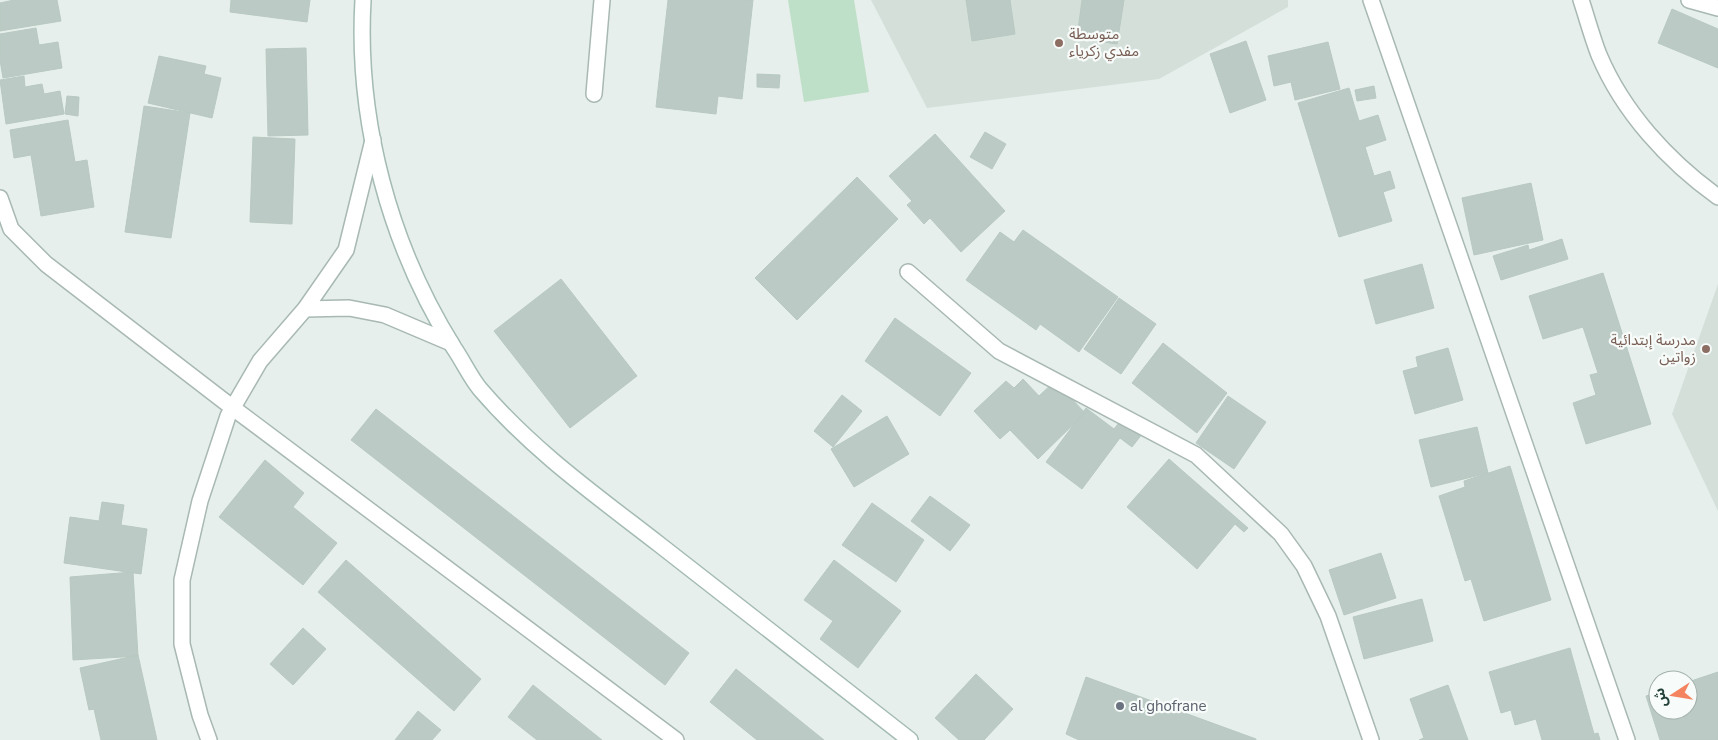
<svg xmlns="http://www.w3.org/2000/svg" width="1718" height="740" viewBox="0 0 1718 740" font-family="'Nunito Sans','Noto Sans Arabic',sans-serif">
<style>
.built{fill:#d4dfda}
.green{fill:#bfe0c8}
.building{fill:#bbcac4;stroke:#b8c9c2}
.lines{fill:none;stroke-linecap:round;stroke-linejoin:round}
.street-casing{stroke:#a8b8b2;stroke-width:18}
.secondary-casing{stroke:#a4bbb3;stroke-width:18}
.street{stroke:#fff;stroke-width:15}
.secondary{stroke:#fff;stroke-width:15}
.education-dot{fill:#8d6e63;stroke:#f7fbf9;stroke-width:2}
.worship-dot{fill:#6b7280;stroke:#f7fbf9;stroke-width:2}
.labels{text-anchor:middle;stroke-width:4.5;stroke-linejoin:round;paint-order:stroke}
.education-label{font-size:15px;fill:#785e54;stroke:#f7fbf9;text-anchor:start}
.worship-label{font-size:15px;fill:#5b616d;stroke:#f7fbf9;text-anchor:start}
</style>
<rect width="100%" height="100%" fill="#e6efeb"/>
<path class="built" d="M 871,0 L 1288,0 L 1288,7 L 1159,79 L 927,108 Z
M 1718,284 L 1718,511 L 1672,414 Z"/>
<path class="green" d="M 788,0 L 854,0 L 869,92 L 804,102 Z"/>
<path class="building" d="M 57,0 L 61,21 L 0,31 L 0,3 L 14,0 Z
M 231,0 L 310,0 L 307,22 L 230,12 Z
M 668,0 L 753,0 L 742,99 L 718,96 L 716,114 L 656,107 Z
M 966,0 L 1010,0 L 1015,34 L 972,41 Z
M 1082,0 L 1124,0 L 1117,44 L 1077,38 Z
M 1672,9 L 1718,29 L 1718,68 L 1658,43 Z
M 36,28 L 39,45 L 58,42 L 62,68 L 3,78 L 0,60 L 0,34 Z
M 1246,41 L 1266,100 L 1230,113 L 1210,54 Z
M 1328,42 L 1340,89 L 1295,100 L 1291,82 L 1274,86 L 1268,56 Z
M 306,48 L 308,135 L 268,136 L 266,49 Z
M 159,56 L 206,66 L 204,74 L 221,78 L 212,118 L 148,103 Z
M 757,74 L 780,75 L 779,88 L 757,87 Z
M 24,76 L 25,87 L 42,84 L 44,94 L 60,91 L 64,114 L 6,124 L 0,80 Z
M 1374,86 L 1376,98 L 1357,101 L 1355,90 Z
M 1349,88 L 1359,121 L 1378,115 L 1386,140 L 1365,147 L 1374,176 L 1390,171 L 1395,188 L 1383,192 L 1392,221 L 1339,237 L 1298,103 Z
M 67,96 L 79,97 L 78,116 L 65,114 Z
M 144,106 L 190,113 L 171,238 L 125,232 Z
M 68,120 L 75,162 L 87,160 L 94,207 L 41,216 L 31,155 L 14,158 L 10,130 Z
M 985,132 L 1006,144 L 992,169 L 970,157 Z
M 935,134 L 1005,211 L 961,252 L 930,218 L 924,224 L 907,205 L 912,201 L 889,176 Z
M 253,137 L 295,139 L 292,224 L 250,222 Z
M 857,177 L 898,219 L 797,320 L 755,278 Z
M 1531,183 L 1543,240 L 1474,255 L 1462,198 Z
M 1023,230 L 1118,297 L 1079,352 L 1040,324 L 1036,330 L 966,280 L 1000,232 L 1014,242 Z
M 1562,239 L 1568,259 L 1501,280 L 1493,256 L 1528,245 L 1529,250 Z
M 1422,264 L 1434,308 L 1376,324 L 1364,280 Z
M 1603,273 L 1651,424 L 1586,444 L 1573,403 L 1596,395 L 1590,375 L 1598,373 L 1583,327 L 1543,339 L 1529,296 Z
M 561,279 L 637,376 L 570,428 L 494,331 Z
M 1119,298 L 1156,324 L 1121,374 L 1084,349 Z
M 895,318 L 971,373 L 940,416 L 865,361 Z
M 1163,343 L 1227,393 L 1197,433 L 1132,383 Z
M 1448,348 L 1463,400 L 1415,414 L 1403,371 L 1418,367 L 1416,357 Z
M 1023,379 L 1039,396 L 1055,381 L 1085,413 L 1038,459 L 1010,430 L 1000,439 L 974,411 L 1006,381 L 1014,388 Z
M 842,395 L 862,411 L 833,447 L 814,431 Z
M 1228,396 L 1266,422 L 1234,469 L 1196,443 Z
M 1086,408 L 1114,429 L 1126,414 L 1146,429 L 1132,447 L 1120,438 L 1082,489 L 1046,462 Z
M 376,409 L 689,653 L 665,685 L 351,440 Z
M 887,416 L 909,454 L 854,487 L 831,449 Z
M 1477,427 L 1488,473 L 1431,487 L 1419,440 Z
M 1169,459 L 1248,528 L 1244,532 L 1235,524 L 1197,569 L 1127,507 Z
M 265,460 L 304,493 L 293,507 L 337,543 L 303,585 L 219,517 Z
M 1510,466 L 1551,600 L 1484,621 L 1471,579 L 1465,581 L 1439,496 L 1465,487 L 1464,481 Z
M 930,496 L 970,525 L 950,551 L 911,521 Z
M 102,502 L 124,505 L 121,525 L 147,529 L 141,574 L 64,563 L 70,517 L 99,521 Z
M 872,503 L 924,540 L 896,582 L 842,545 Z
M 1381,553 L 1396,598 L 1344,615 L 1329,570 Z
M 346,560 L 481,679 L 454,711 L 318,592 Z
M 834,560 L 901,611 L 858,668 L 820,639 L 833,621 L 804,600 Z
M 133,572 L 138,656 L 73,660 L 70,577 Z
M 1422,599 L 1433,641 L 1364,659 L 1353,617 Z
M 303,628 L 326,649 L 293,685 L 270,664 Z
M 1570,648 L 1594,734 L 1598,733 L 1600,740 L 1542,740 L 1536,719 L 1515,725 L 1511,710 L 1501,713 L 1489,672 Z
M 138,655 L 157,740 L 101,740 L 94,709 L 89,710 L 80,668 Z
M 736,669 L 824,740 L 757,740 L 710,702 Z
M 1718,672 L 1718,740 L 1660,740 L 1646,696 L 1658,692 L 1658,710 L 1688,710 L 1688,682 Z
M 976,674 L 1013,709 L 984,740 L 959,740 L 935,718 Z
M 1086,677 L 1256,739 L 1256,740 L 1079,740 L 1066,734 Z
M 533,685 L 602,740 L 537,740 L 508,717 Z
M 1448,685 L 1468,740 L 1419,740 L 1424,738 L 1410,699 Z
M 418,711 L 441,730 L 432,740 L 395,740 Z"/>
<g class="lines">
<defs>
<path id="street" d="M 1371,0 L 1627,740
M 1581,0 C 1587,18 1592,37 1599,55 C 1623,112 1668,161 1718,197
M 1689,0 L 1718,8
M 594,94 L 602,0
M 373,140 L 346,250 L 305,309 L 349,308 L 385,315 L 451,343
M 0,198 L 11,229 L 46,264 L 233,408 L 676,740
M 908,272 L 999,351 L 1196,455 L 1281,534 L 1304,566 L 1328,616 L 1371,740
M 209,740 L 200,715 L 182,644 L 182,580 L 200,501 L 228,416 L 260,361 L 305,309"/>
<path id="secondary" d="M 363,0 C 356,121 390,246 454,348 C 463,361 470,377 480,389 C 533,451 597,496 660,545 C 744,610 827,675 910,740"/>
</defs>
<use href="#street" class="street-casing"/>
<use href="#secondary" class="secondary-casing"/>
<use href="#street" class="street"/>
<use href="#secondary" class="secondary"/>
</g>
<g class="education-dot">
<circle cx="1059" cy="43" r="5"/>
<circle cx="1706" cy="349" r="5"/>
</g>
<circle class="worship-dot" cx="1120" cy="706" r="5"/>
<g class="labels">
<g class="education-label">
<text x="1069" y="39">متوسطة<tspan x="1069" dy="17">مفدي زكرياء</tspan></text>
<text x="1696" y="345" text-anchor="end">مدرسة إبتدائية<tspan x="1696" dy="17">زواتين</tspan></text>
</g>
<g class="worship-label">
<text x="1130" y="711">al ghofrane</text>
</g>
</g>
<g transform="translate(1673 695) rotate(258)"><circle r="24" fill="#f7fbf9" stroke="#a3b1ad"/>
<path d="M0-4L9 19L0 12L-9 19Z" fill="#f4845f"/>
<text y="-8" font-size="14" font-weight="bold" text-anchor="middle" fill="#24423a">ش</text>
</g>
</svg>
